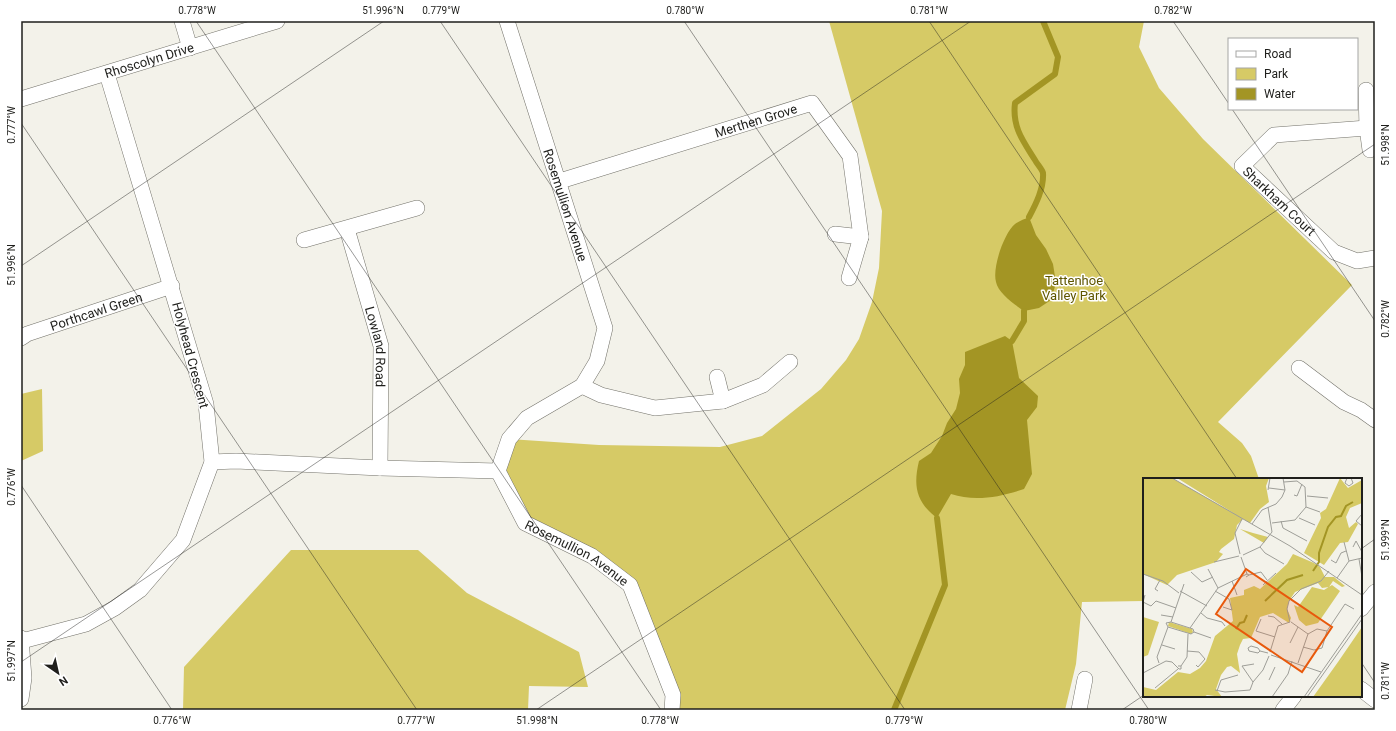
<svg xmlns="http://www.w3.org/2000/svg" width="1396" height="731" viewBox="0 0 1396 731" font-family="Roboto,sans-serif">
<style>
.green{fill:#d6ca66}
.water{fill:#a39524}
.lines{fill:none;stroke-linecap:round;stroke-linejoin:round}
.stream{stroke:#a39524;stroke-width:6}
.minor-casing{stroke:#73726a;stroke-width:16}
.minor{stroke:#fff;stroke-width:15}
.ticks{fill:none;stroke:#1f1f1c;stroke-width:1;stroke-opacity:0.45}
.labels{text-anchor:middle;stroke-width:3;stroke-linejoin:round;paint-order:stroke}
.street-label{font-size:13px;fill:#1f1f1c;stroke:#fff}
.park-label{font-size:13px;fill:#5f5600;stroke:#fff}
.inset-river{fill:none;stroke:#a39524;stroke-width:2}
.inset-road{fill:none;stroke:#9e9e98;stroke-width:1}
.view{fill:#e8590c;fill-opacity:0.15;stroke:#e8590c;stroke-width:2}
.inset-edge{fill:none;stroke:#1f1f1c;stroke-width:2}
.neatline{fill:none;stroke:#1f1f1c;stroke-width:1.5}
.ticks-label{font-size:10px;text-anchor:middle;fill:#1f1f1c}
</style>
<rect width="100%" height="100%" fill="#f3f2ea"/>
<path class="green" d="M 829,21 L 1144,21 L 1139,47 L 1159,88 L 1203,139 L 1352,285 L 1218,422 L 1242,443 L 1251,456 L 1259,479 L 1144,479 L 1144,601 L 1082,602 L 1076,664 L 1065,710 L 672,710 L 630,585 L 525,523 L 498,471 L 509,439 L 599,445 L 720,447 L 762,436 L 821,389 L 846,360 L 859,339 L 872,302 L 879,268 L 882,211 Z
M 42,389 L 43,451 L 21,461 L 21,394 Z
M 291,550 L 418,550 L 467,593 L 579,652 L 588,687 L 529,686 L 528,710 L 183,710 L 184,667 Z"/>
<path class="water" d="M 1029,217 L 1036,235 L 1046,249 L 1053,264 L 1056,283 L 1051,300 L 1039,308 L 1024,311 C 1015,305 998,293 996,282 C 992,268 1004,233 1015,224 C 1019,221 1025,219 1029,217 Z
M 1005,336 L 1012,341 L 1019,378 L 1038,396 L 1037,407 L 1027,420 L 1032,474 L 1024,489 C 1000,497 975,502 951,494 L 937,518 C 916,502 913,486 919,461 L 931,453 L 942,436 L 947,423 L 956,409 L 960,393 L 959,379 L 965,365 L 965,352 Z"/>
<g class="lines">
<path class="stream" d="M 1029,217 C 1036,204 1044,188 1043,173 C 1042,169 1037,164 1035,160 C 1023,141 1012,127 1015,103 L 1055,74 L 1058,57 L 1043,21
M 1012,341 L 1024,321 L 1024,311
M 894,710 L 945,585 L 937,518"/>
<defs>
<g id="minor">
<path d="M 182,21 L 190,48"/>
<path id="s1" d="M 507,21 L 605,328 L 597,361 L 582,386 L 527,418 L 509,439 L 498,471 L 525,523 L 592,556 L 630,585 L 673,695 L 672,710"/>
<path d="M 1366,90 L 1367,128 L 1370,150"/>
<path id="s2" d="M 21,99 L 277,21"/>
<path id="s3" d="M 1367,128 L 1274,135 L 1242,166 L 1334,252 L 1357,261 L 1375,258"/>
<path id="s4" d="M 560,181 L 812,103 L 850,156 L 861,237 L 849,278"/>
<path id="s5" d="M 347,229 L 381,346 L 380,468"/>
<path d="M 835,234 L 861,237"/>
<path d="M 304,240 L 417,208"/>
<path id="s6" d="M 21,338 L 27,334 L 172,286"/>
<path d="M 1299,368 L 1344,402 L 1361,410 L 1375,420"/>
<path d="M 717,377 L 723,401"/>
<path d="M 582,386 L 601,395 L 655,408 L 723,401 L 763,385 L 790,362"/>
<path d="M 212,462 L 236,461 L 380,468 L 498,471"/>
<path d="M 1361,609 L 1375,592"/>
<path d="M 21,638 L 24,678 L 21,699"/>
<path d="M 22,641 L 86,624 L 115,608 L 140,590 L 183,540 L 212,462 L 206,404 L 107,74"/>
<path d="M 1361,689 L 1375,700"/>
<path d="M 1079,710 L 1085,679"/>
<path d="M 1283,710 L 1294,696"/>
</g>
</defs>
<use href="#minor" class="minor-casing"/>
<use href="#minor" class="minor"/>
</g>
<path class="ticks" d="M 196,21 L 661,710M 440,21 L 905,710M 684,21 L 1149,710M 929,21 L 1237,479M 1173,21 L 1229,104M 1232,109 L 1375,321M 21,123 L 417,710M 21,266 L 384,21M 21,485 L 172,710M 1361,549 L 1375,539M 21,662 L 971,21M 1361,662 L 1375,683M 536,710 L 1375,144M 1122,710 L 1144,695"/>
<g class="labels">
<g class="street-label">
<text dy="5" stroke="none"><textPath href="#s2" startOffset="134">Rhoscolyn Drive</textPath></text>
<text dy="5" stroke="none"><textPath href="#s4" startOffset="205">Merthen Grove</textPath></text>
<text dy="5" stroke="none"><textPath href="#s3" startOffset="189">Sharkham Court</textPath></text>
<text dy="5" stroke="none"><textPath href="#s1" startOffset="193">Rosemullion Avenue</textPath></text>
<text dy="5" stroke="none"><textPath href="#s6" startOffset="80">Porthcawl Green</textPath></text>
<text dy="5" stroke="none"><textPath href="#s5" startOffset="122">Lowland Road</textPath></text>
<text transform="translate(191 355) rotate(75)" y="5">Holyhead Crescent</text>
<text dy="5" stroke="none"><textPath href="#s1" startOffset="629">Rosemullion Avenue</textPath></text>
</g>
<g class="park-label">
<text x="1074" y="285">Tattenhoe<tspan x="1074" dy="15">Valley Park</tspan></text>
</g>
</g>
<g transform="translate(1143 478)">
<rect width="219" height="219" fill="#f3f2ea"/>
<path d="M 0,0 L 29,0 L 92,36 L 34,0 L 126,0 L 123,8 L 126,24 L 117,31 L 107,45 L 100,41 L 94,47 L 91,61 L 78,71 L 76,74 L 80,76 L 73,84 L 34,97 L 24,107 L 0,96 ZM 197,0 L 205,10 L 219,2 L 219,25 L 207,30 L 203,39 L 206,50 L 213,44 L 215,46 L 205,64 L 197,65 L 181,87 L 161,75 L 178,40 L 177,35 L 183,31 ZM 97,51 L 110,55 L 125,59 L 121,65 ZM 150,76 L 171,85 L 177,89 L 182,99 L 191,99 L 202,108 L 199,109 L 190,103 L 186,109 L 179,110 L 175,105 L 152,114 L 146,123 L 144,131 L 148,140 L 146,145 L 130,135 L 117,139 L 108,160 L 100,161 L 97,167 L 94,176 L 97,195 L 88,188 L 84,189 L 78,197 L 73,211 L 79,219 L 64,217 L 61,219 L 0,219 L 0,209 L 13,212 L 35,194 L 47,196 L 57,190 L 63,183 L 72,158 L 90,143 L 87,120 L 101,117 L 101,112 L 111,108 L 117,111 L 144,86 ZM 189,107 L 197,113 L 175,145 L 163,148 L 156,142 L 151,127 L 155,129 L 169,109 L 181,112 ZM 0,139 L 16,144 L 5,177 L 0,179 ZM 26,144 L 49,151 L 50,154 L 48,156 L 25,148 ZM 219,149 L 219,219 L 170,219 L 195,184 Z" fill="#d6ca66"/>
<path class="inset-river" d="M 170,93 L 176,84 L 176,75 L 185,49 L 193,39 L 198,38 L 203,28 L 210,24M 122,123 L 144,102 L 160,97M 93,151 L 97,145 L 101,144 L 104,137"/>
<path class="inset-road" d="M 29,0 L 147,68 L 219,117M 204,0 L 202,5 L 206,8 L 210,5 L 208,0M 126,10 L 142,12M 125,12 L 127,0M 151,17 L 154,18 L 159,6M 164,18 L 185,20M 163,29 L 177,34M 219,36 L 213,43 L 219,48M 156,40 L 172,47M 138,43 L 140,50 L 164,63M 129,45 L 152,42 L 163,29 L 162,9 L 154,3 L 141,4M 109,46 L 119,32 L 133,26 L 139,19 L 142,12 L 140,0M 201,64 L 206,83M 117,69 L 122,75 L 141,86M 210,69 L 213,63 L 219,74M 97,76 L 92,55 L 99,41M 100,77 L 117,69 L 129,54 L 125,29M 98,79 L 104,96M 216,81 L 219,99M 188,82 L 193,85 L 198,75 L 203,73M 71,84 L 96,78M 65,91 L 75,110M 48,94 L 59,104 L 70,99M 0,96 L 20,103 L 36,115M 106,97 L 118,94 L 124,102M 194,100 L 206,83 L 219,80M 89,103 L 94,117M 120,107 L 133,95M 15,113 L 12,111 L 17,102M 37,113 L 64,128M 72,113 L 86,121 L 89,132 L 80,129M 2,117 L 0,124 L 8,128 L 13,123 L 33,130M 58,135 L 64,140 L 79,144 L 82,148M 18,137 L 30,139M 125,138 L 131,139 L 139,146M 118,141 L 113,153 L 132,159M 28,144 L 41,106M 148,144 L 165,156M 25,149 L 48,156 L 51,154 L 50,151 L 28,144M 47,150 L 75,110 L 104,96 L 106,97 L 103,99M 51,154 L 68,160M 147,165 L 155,149M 19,167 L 32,171M 160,169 L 171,172 L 179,170 L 184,153 L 202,126 L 211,131M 44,173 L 56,174 L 62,181 L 55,189 L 53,187M 117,173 L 115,170 L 108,168 L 105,170 L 106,173 L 115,175 L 117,173 L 125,175M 127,174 L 135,148 L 147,144 L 144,131 L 146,123 L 158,111 L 178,103 L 186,93M 128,177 L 178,194M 16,185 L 14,179 L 25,149 L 23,145 L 28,144M 155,185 L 165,156 L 174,151 L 184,153M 38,188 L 44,179 L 45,156M 0,195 L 23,183 L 29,184 L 36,191 L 38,191 L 38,188 L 35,188M 126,202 L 132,189M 110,204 L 99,188 L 111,186M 12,210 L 35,191M 72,212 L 82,214 L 107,212 L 110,204 L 120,192 L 126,178M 74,213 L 78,202 L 95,197M 129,219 L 145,196 L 149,183M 161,219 L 219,136M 164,219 L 219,141"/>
<path class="view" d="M 103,91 L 189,149 L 159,194 L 73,136 Z"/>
<rect width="219" height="219" class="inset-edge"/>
</g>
<rect width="1396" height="731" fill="none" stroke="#ffffff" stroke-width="44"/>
<rect x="1228" y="38" width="130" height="72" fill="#ffffff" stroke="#a5a5a4"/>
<rect x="1236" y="51" width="20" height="6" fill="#ffffff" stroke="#a5a5a4"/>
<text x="1264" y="58" font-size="12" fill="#1f1f1c">Road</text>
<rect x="1236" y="68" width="20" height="12" fill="#d6ca66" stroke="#a5a5a4"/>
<text x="1264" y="78" font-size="12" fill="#1f1f1c">Park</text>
<rect x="1236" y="88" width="20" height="12" fill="#a39524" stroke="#a5a5a4"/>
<text x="1264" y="98" font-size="12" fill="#1f1f1c">Water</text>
<g transform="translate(58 673) rotate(146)" stroke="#ffffff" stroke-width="3" paint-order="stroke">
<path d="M0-3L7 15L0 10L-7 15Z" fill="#1f1f1c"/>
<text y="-6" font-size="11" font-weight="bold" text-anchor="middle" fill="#1f1f1c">N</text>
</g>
<rect x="22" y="22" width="1352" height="687" class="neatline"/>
<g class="ticks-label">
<text x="197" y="14">0.778°W</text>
<text x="383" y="14">51.996°N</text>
<text x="441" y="14">0.779°W</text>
<text x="685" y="14">0.780°W</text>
<text x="929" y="14">0.781°W</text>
<text x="1173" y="14">0.782°W</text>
<text transform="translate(11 125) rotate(-90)" y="4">0.777°W</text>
<text transform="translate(1385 145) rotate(-90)" y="4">51.998°N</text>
<text transform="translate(11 265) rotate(-90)" y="4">51.996°N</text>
<text transform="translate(1385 319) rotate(-90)" y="4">0.782°W</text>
<text transform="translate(11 487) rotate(-90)" y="4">0.776°W</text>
<text transform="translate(1385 540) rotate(-90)" y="4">51.999°N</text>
<text transform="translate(11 661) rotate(-90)" y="4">51.997°N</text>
<text transform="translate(1385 681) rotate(-90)" y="4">0.781°W</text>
<text x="172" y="724">0.776°W</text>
<text x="416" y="724">0.777°W</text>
<text x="537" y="724">51.998°N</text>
<text x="660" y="724">0.778°W</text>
<text x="904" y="724">0.779°W</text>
<text x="1148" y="724">0.780°W</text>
</g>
</svg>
